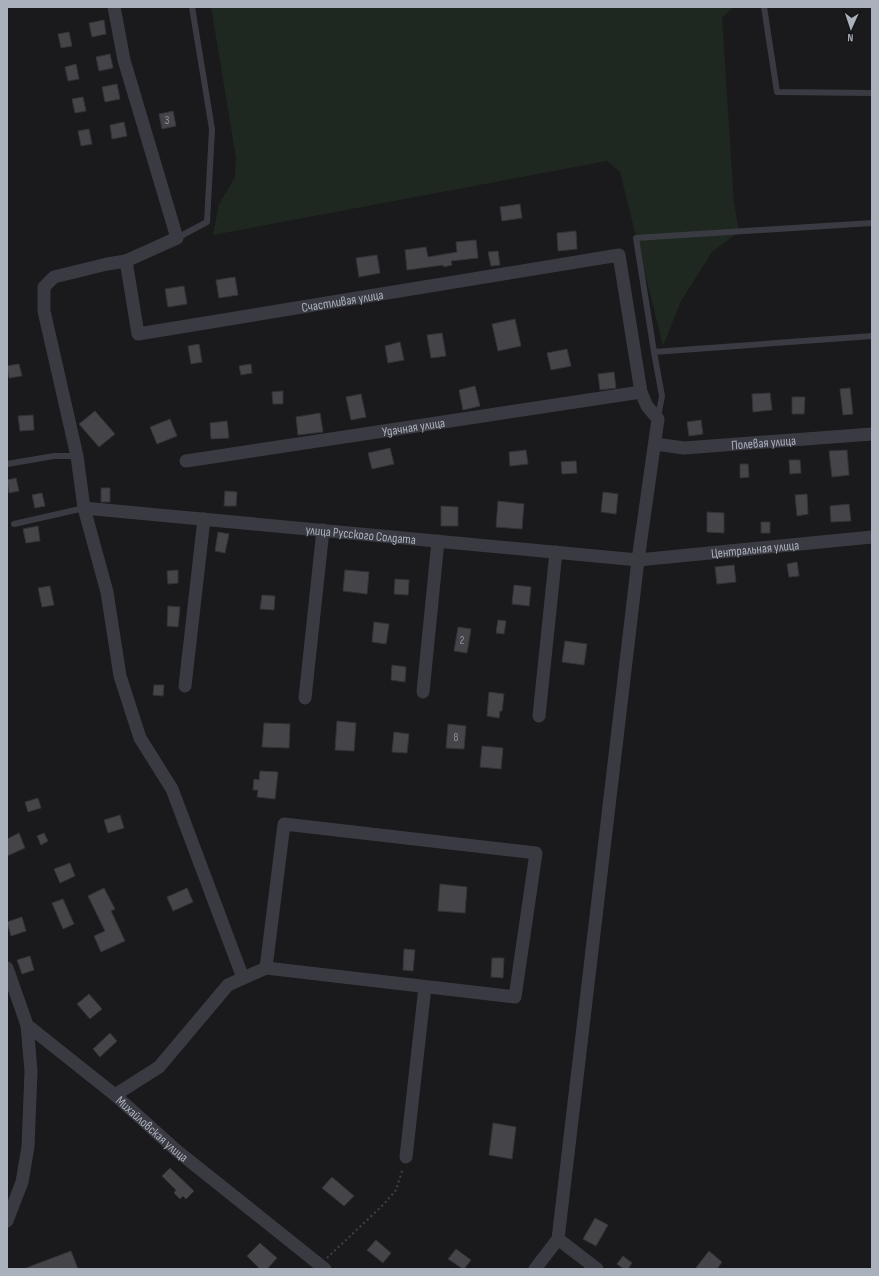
<svg xmlns="http://www.w3.org/2000/svg" width="879" height="1276" viewBox="0 0 879 1276" font-family="'Sofia Sans Condensed',sans-serif">
<style>
.green{fill:#1f2820}
.building{fill:#444449;stroke:#343338}
.lines{fill:none;stroke-linecap:round;stroke-linejoin:round}
.path{stroke:#404249;stroke-width:2;stroke-dasharray:2 3;stroke-linecap:butt}
.lane{stroke:#3a3b42;stroke-width:6}
.street{stroke:#3a3b42;stroke-width:13}
.labels{text-anchor:middle;stroke-width:4;stroke-linejoin:round;paint-order:stroke}
.number-label{font-size:11px;fill:#9195a0}
.street-label{font-size:13px;fill:#abb0bd;stroke:#151417}
</style>
<rect width="100%" height="100%" fill="#1a191c"/>
<path class="green" d="M 211,7 L 734,7 L 722,18 L 734,203 L 739,232 L 712,252 L 681,301 L 663,346 L 620,172 L 607,161 L 213,235 L 219,204 L 235,177 L 236,158 Z"/>
<path class="building" d="M 104,20 L 106,34 L 92,37 L 89,23 Z
M 69,32 L 72,46 L 61,48 L 58,34 Z
M 110,54 L 113,68 L 99,71 L 96,57 Z
M 76,64 L 79,79 L 68,81 L 65,67 Z
M 117,84 L 120,99 L 105,102 L 102,87 Z
M 83,97 L 86,111 L 75,113 L 72,99 Z
M 173,111 L 176,126 L 162,129 L 159,114 Z
M 124,122 L 127,136 L 112,139 L 110,125 Z
M 89,129 L 92,144 L 81,146 L 78,131 Z
M 520,204 L 522,218 L 502,221 L 500,207 Z
M 576,231 L 577,249 L 558,251 L 557,233 Z
M 476,240 L 478,258 L 451,261 L 452,265 L 444,267 L 443,265 L 407,270 L 405,250 L 426,247 L 428,257 L 457,252 L 456,242 Z
M 498,251 L 500,265 L 491,266 L 488,252 Z
M 377,255 L 380,273 L 359,277 L 356,258 Z
M 235,277 L 238,295 L 219,298 L 216,280 Z
M 184,286 L 187,304 L 168,307 L 165,289 Z
M 515,319 L 521,346 L 498,351 L 492,324 Z
M 442,333 L 446,356 L 431,358 L 427,335 Z
M 400,342 L 404,360 L 388,363 L 385,346 Z
M 199,344 L 202,362 L 191,364 L 188,346 Z
M 567,349 L 571,366 L 551,370 L 547,353 Z
M 19,364 L 22,376 L 9,378 L 7,366 Z
M 251,364 L 252,373 L 241,375 L 239,366 Z
M 614,372 L 616,388 L 600,390 L 598,374 Z
M 475,386 L 480,406 L 463,410 L 459,390 Z
M 850,388 L 853,414 L 843,415 L 840,389 Z
M 283,391 L 283,404 L 273,404 L 272,392 Z
M 770,393 L 772,410 L 753,412 L 752,394 Z
M 361,394 L 366,417 L 351,420 L 346,397 Z
M 792,397 L 805,397 L 804,414 L 792,414 Z
M 95,411 L 115,434 L 99,447 L 79,424 Z
M 320,413 L 323,432 L 298,435 L 296,417 Z
M 33,415 L 34,430 L 20,431 L 18,416 Z
M 170,419 L 177,436 L 157,444 L 150,427 Z
M 701,420 L 703,434 L 689,436 L 687,422 Z
M 227,421 L 229,438 L 211,439 L 210,423 Z
M 390,448 L 394,464 L 372,469 L 368,453 Z
M 526,450 L 528,464 L 510,466 L 509,452 Z
M 847,450 L 849,475 L 832,477 L 829,451 Z
M 789,460 L 800,460 L 801,473 L 790,474 Z
M 576,461 L 577,473 L 562,474 L 561,462 Z
M 740,464 L 748,464 L 749,477 L 740,478 Z
M 16,478 L 19,491 L 9,493 L 7,480 Z
M 101,488 L 110,488 L 110,502 L 101,502 Z
M 225,491 L 237,492 L 236,506 L 224,506 Z
M 603,492 L 618,494 L 616,514 L 601,512 Z
M 42,493 L 45,506 L 35,508 L 32,495 Z
M 807,494 L 808,514 L 797,516 L 795,495 Z
M 498,501 L 524,504 L 522,529 L 496,527 Z
M 849,504 L 851,521 L 831,522 L 830,506 Z
M 441,506 L 458,507 L 458,526 L 441,526 Z
M 707,512 L 724,513 L 724,533 L 707,532 Z
M 761,522 L 770,522 L 770,533 L 761,533 Z
M 38,526 L 40,541 L 26,543 L 23,529 Z
M 218,532 L 229,534 L 225,553 L 215,551 Z
M 797,562 L 799,576 L 789,577 L 787,564 Z
M 734,565 L 736,582 L 717,584 L 715,567 Z
M 178,570 L 178,583 L 168,584 L 167,571 Z
M 345,570 L 369,572 L 367,594 L 343,591 Z
M 395,579 L 409,580 L 408,595 L 394,594 Z
M 514,585 L 531,587 L 529,606 L 512,604 Z
M 50,586 L 54,605 L 42,607 L 38,588 Z
M 262,595 L 275,596 L 274,610 L 260,609 Z
M 168,606 L 180,607 L 178,627 L 167,626 Z
M 498,620 L 506,621 L 504,634 L 496,633 Z
M 374,622 L 389,624 L 386,644 L 372,642 Z
M 458,627 L 471,629 L 467,653 L 454,651 Z
M 565,641 L 587,644 L 584,665 L 562,662 Z
M 392,665 L 406,667 L 405,682 L 391,680 Z
M 154,685 L 164,685 L 163,696 L 153,695 Z
M 489,692 L 504,694 L 502,711 L 500,711 L 499,718 L 487,716 Z
M 337,721 L 356,723 L 354,751 L 335,750 Z
M 264,723 L 290,724 L 289,748 L 262,747 Z
M 448,724 L 466,726 L 464,749 L 446,748 Z
M 394,732 L 409,734 L 407,753 L 392,752 Z
M 482,746 L 503,748 L 501,769 L 480,767 Z
M 260,771 L 278,772 L 275,799 L 257,797 L 258,790 L 253,790 L 254,779 L 259,780 Z
M 38,798 L 41,808 L 28,812 L 25,802 Z
M 120,815 L 124,828 L 108,833 L 104,820 Z
M 19,833 L 25,848 L 7,856 L 7,839 Z
M 44,833 L 48,841 L 41,845 L 37,836 Z
M 70,863 L 75,876 L 60,883 L 54,869 Z
M 440,884 L 467,887 L 465,913 L 438,911 Z
M 104,888 L 115,909 L 111,911 L 125,941 L 101,952 L 94,936 L 105,931 L 88,896 Z
M 187,888 L 193,902 L 173,911 L 167,897 Z
M 63,899 L 74,924 L 63,929 L 52,903 Z
M 22,917 L 26,931 L 11,936 L 7,922 Z
M 404,949 L 415,950 L 413,971 L 403,970 Z
M 30,956 L 34,970 L 22,974 L 17,960 Z
M 492,958 L 504,958 L 503,978 L 491,977 Z
M 89,994 L 102,1009 L 90,1019 L 77,1004 Z
M 110,1033 L 117,1041 L 100,1057 L 93,1049 Z
M 493,1123 L 516,1127 L 512,1159 L 489,1155 Z
M 170,1168 L 194,1191 L 186,1199 L 183,1196 L 180,1199 L 174,1193 L 176,1190 L 162,1176 Z
M 332,1177 L 354,1196 L 344,1206 L 322,1188 Z
M 595,1218 L 608,1225 L 596,1246 L 583,1239 Z
M 376,1240 L 391,1253 L 383,1263 L 367,1250 Z
M 260,1243 L 277,1258 L 267,1269 L 260,1269 L 247,1256 Z
M 456,1249 L 471,1260 L 464,1269 L 463,1269 L 448,1259 Z
M 71,1251 L 78,1269 L 26,1269 L 26,1268 Z
M 709,1251 L 722,1262 L 717,1269 L 695,1269 Z
M 623,1256 L 632,1263 L 628,1269 L 624,1269 L 617,1264 Z"/>
<g class="lines">
<path class="path" d="M 327,1258 L 385,1203 L 396,1190 L 403,1168"/>
<path class="lane" d="M 764,7 L 777,92 L 872,93
M 177,238 L 207,222 L 212,129 L 192,7
M 654,352 L 636,238 L 872,223
M 658,417 L 662,396 L 654,352 L 872,336
M 7,464 L 54,456 L 77,456
M 14,524 L 84,508"/>
<g class="street">
<path d="M 114,7 L 124,60 L 177,238 L 126,261 L 107,264 L 54,277 L 44,287 L 44,311 L 77,456 L 84,508 L 107,592 L 120,676 L 140,738 L 172,789 L 243,978"/>
<path id="s1" d="M 126,261 L 138,334 L 619,255 L 641,392 L 647,406 L 658,419 L 638,560 L 558,1239 L 535,1269"/>
<path id="s2" d="M 655,444 L 684,448 L 872,434"/>
<path id="s3" d="M 186,461 L 641,392"/>
<path id="s4" d="M 84,508 L 638,560 L 872,537"/>
<path d="M 185,686 L 204,519"/>
<path d="M 423,692 L 438,541"/>
<path d="M 305,698 L 323,530"/>
<path d="M 539,716 L 556,552"/>
<path id="s5" d="M 7,968 L 27,1025 L 115,1095 L 176,1150 L 325,1269"/>
<path d="M 115,1095 L 159,1067 L 228,985 L 266,968 L 284,824 L 536,853 L 515,997 L 266,968"/>
<path d="M 406,1157 L 425,987"/>
<path d="M 7,1221 L 22,1182 L 28,1147 L 31,1071 L 27,1025"/>
<path d="M 558,1239 L 597,1269"/>
</g>
</g>
<g class="labels">
<g class="number-label">
<text x="167" y="124">3</text>
<text x="462" y="644">2</text>
<text x="456" y="741">8</text>
</g>
<g class="street-label">
<text dy="5" stroke="none"><textPath href="#s1" startOffset="281">Счастливая улица</textPath></text>
<text dy="5" stroke="none"><textPath href="#s3" startOffset="230">Удачная улица</textPath></text>
<text dy="5" stroke="none"><textPath href="#s2" startOffset="109">Полевая улица</textPath></text>
<text dy="5" stroke="none"><textPath href="#s4" startOffset="278">улица Русского Солдата</textPath></text>
<text dy="5" stroke="none"><textPath href="#s4" startOffset="674">Центральная улица</textPath></text>
<text dy="5" stroke="none"><textPath href="#s5" startOffset="223">Михайловская улица</textPath></text>
</g>
</g>
<rect width="879" height="1276" fill="none" stroke="#abb0bd" stroke-width="16"/>
<g transform="translate(851 28) rotate(183)" stroke="#151417" stroke-width="3" paint-order="stroke">
<path d="M0-3L7 15L0 10L-7 15Z" fill="#abb0bd"/>
<text y="-6" font-size="11" font-weight="bold" text-anchor="middle" fill="#abb0bd">N</text>
</g>
</svg>
